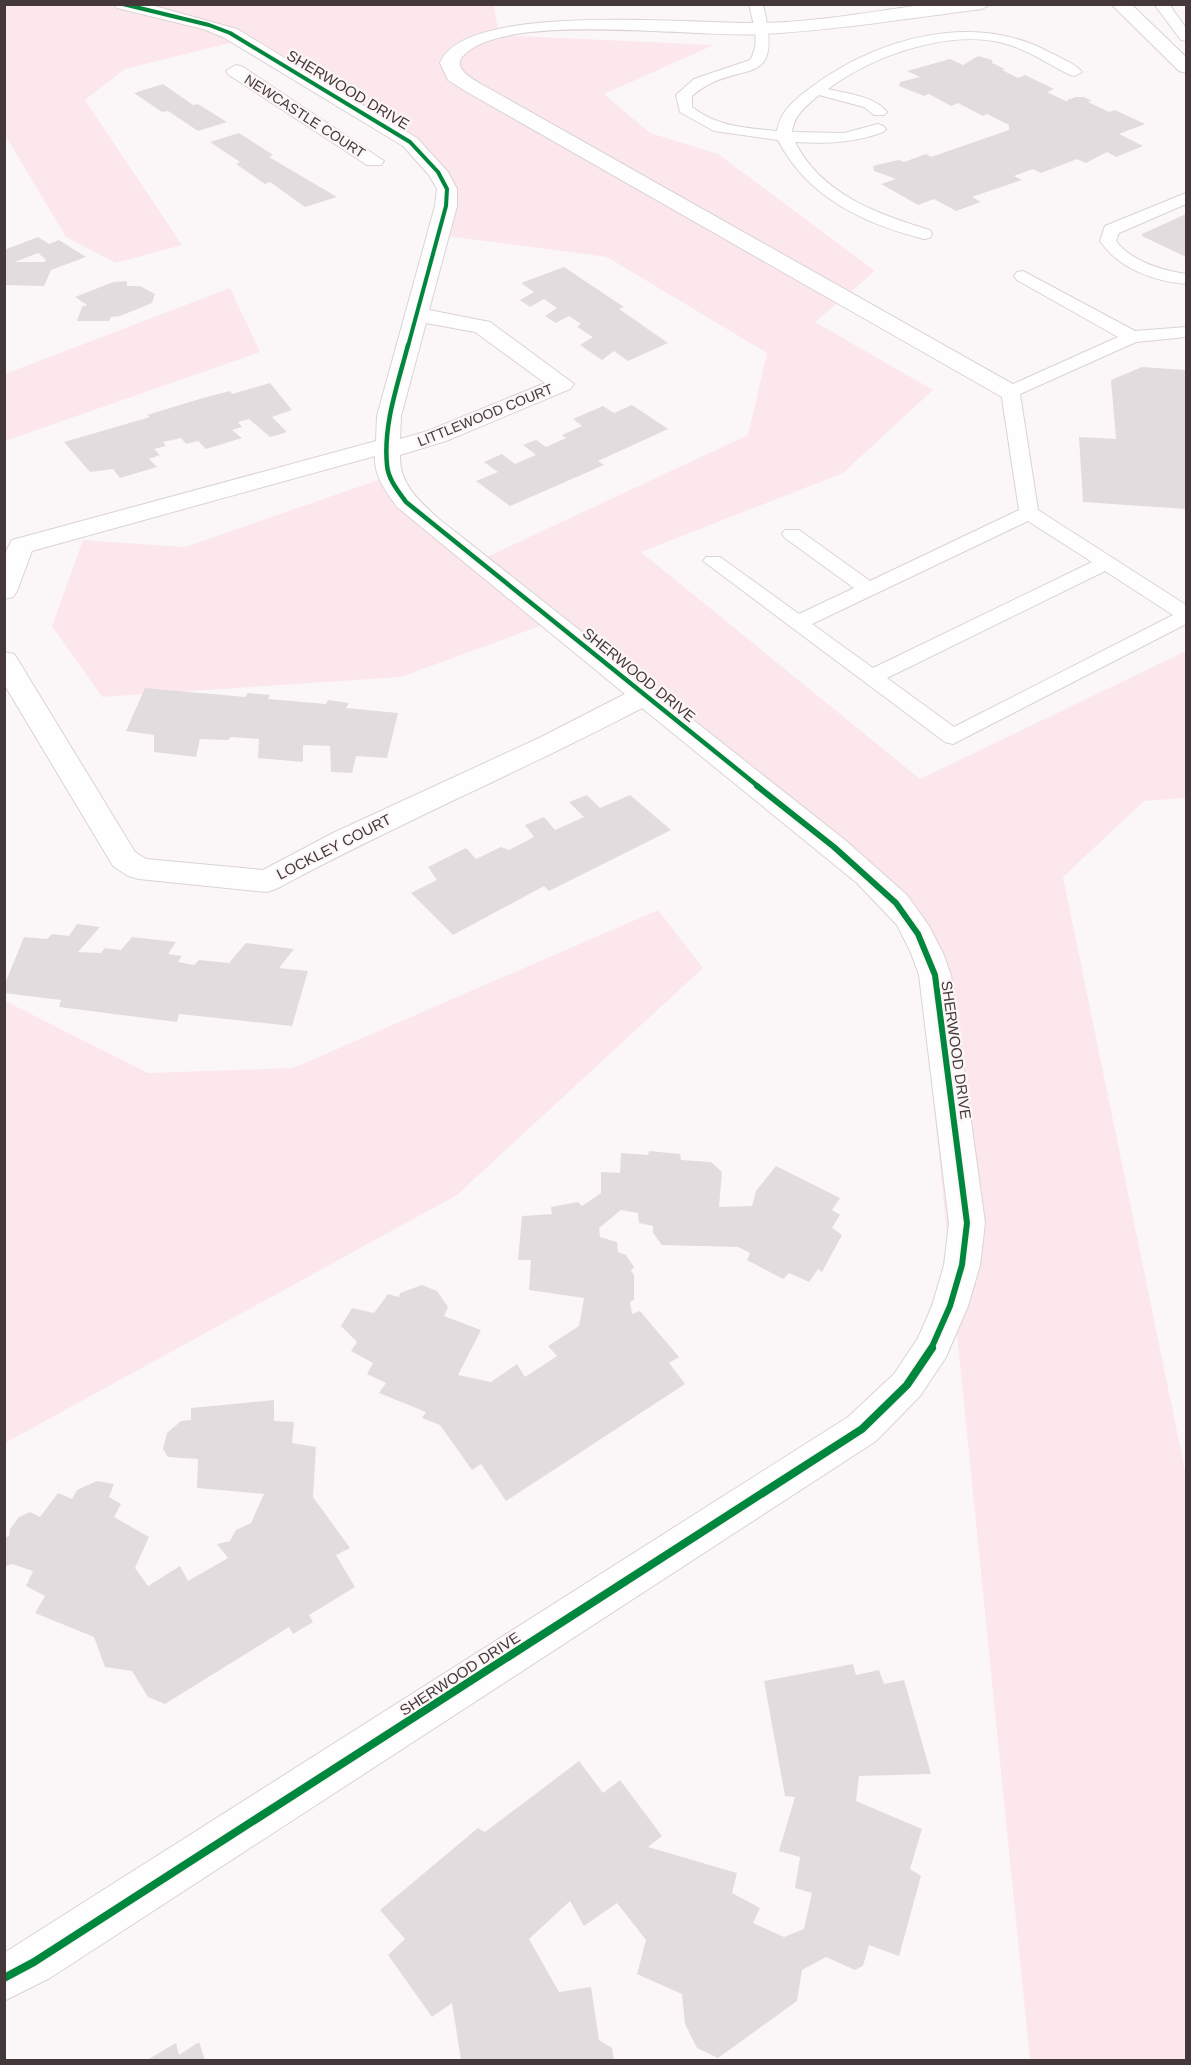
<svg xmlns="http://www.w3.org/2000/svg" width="1191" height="2065" viewBox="0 0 1191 2065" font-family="Arial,sans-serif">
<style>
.green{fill:#fce8ec}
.building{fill:#e3dcde;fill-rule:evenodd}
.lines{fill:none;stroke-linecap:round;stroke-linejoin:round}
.lane-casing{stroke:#dad3d4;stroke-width:2}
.street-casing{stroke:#dad3d4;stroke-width:2}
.secondary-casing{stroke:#dad3d4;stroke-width:2}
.lane{fill:#fefefe;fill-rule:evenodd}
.street{fill:#fefefe;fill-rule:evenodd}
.secondary{fill:#fefefe;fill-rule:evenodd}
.cycleway-far3-casing{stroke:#fcf6f7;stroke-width:6}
.cycleway-far2-casing{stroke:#fcf6f7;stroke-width:8}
.cycleway-far1-casing{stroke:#fcf6f7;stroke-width:10}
.cycleway-casing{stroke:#fcf6f7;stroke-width:11}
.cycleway-far3{stroke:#00873e;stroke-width:4}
.cycleway-far2{stroke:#00873e;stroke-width:4.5}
.cycleway-far1{stroke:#00873e;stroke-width:6}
.cycleway{stroke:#00873e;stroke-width:8}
.labels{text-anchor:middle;stroke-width:4.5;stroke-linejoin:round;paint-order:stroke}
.far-street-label{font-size:14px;fill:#45383b;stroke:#fcf6f7}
.street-label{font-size:15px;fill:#45383b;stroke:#fcf6f7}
</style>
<rect width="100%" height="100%" fill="#fbf7f8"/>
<path class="green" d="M 5,5 L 494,5 L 499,35 L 714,45 L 604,94 L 650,133 L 718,154 L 875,271 L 815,322 L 933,390 L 843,473 L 641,552 L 920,779 L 1186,651 L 1186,798 L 1144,801 L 1063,877 L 1186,1475 L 1186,2060 L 1030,2060 L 916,927 L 548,623 L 401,677 L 102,697 L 52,626 L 83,540 L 185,547 L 384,478 L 478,561 L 748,435 L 767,353 L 607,257 L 439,235 L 436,166 L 242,40 L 125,69 L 85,100 L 182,245 L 116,263 L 66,237 L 5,135 Z
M 230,288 L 260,352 L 5,441 L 5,374 Z
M 658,910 L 703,968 L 457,1195 L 5,1443 L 5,1001 L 148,1073 L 293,1068 Z"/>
<path class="building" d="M 978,56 L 992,60 L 992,63 L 1005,69 L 1002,70 L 1018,78 L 1025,75 L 1054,89 L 1047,92 L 1068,102 L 1067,100 L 1076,97 L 1084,97 L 1092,101 L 1088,102 L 1109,112 L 1115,110 L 1145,124 L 1119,134 L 1143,146 L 1116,157 L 1107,152 L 1086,163 L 1077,159 L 1041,173 L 1033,169 L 1014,176 L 1022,180 L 972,197 L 981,202 L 956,211 L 934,199 L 918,205 L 881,184 L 896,179 L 874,171 L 873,167 L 876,165 L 899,160 L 904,162 L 926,154 L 931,157 L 1009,130 L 1009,125 L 987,114 L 983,116 L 958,103 L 951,106 L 929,94 L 924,96 L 899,86 L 900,82 L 920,77 L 907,71 L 950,59 L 963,65 Z
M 163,84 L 193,105 L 198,104 L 227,122 L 198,131 L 168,111 L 162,112 L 134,93 Z
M 239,133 L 273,155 L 269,157 L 337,197 L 305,207 L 270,182 L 265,184 L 236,164 L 240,162 L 210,142 Z
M 1186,214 L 1186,257 L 1142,236 L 1142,234 Z
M 38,237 L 49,244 L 59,240 L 86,257 L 51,270 L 44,286 L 4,285 L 4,250 ZM 38,253 L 46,260 L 44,262 L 15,262 Z
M 564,267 L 624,307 L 619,309 L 668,343 L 628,361 L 614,351 L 602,360 L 580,345 L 593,337 L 577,327 L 581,324 L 569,316 L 556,323 L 545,316 L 557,308 L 544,299 L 530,307 L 520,300 L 534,292 L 521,283 Z
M 127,281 L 127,286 L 140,286 L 155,294 L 152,303 L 120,316 L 111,317 L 109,321 L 77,321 L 82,307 L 87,305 L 75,297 L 113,282 Z
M 1142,367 L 1186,370 L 1186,509 L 1083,502 L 1079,437 L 1116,439 L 1111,380 Z
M 270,383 L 292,410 L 272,417 L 287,432 L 278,435 L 270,437 L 249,419 L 238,422 L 242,427 L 232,430 L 242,438 L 206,449 L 198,441 L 186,444 L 181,438 L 163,442 L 166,446 L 154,449 L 160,455 L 149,459 L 157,467 L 120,478 L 113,469 L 90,472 L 64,442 L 150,417 L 147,415 L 203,398 L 230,391 L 232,394 Z
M 632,405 L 668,429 L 598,461 L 604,465 L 510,506 L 476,481 L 498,472 L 484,462 L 502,454 L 515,464 L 536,455 L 523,445 L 536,440 L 546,447 L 566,438 L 562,435 L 582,426 L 573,419 L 603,406 L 614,413 Z
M 145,688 L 245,697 L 248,693 L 270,695 L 268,699 L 326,704 L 328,700 L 349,703 L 346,708 L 398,713 L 387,758 L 356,756 L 352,773 L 331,772 L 330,746 L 303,745 L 303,762 L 258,758 L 259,739 L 231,737 L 228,740 L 200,739 L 196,757 L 154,752 L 154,735 L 126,731 Z
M 587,795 L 600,808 L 630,795 L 671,830 L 549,891 L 544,886 L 453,935 L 411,893 L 437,880 L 428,867 L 466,848 L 476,859 L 501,847 L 509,850 L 534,837 L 525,825 L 544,817 L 555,830 L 584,817 L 569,802 Z
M 77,924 L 100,927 L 78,952 L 101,953 L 105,948 L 121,950 L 132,937 L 176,942 L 168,954 L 182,956 L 178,962 L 194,965 L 199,960 L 229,963 L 246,943 L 294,949 L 279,968 L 308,971 L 292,1026 L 179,1014 L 177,1022 L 59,1007 L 61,1000 L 4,993 L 4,986 L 24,937 L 47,939 L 52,934 L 69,936 Z
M 649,1151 L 680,1154 L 681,1160 L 711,1162 L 722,1172 L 719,1207 L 752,1206 L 756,1191 L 776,1166 L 840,1198 L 832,1210 L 840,1215 L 832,1228 L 842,1235 L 822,1272 L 818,1269 L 809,1282 L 789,1273 L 783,1279 L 747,1260 L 750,1253 L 738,1247 L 662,1245 L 653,1233 L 653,1226 L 639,1223 L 638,1213 L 621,1210 L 599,1228 L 600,1237 L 617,1242 L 618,1252 L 626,1255 L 634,1267 L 631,1271 L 634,1275 L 634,1300 L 630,1302 L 632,1314 L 640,1311 L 679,1357 L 669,1363 L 685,1384 L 506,1501 L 481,1464 L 472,1470 L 440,1425 L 422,1418 L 426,1412 L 379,1393 L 386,1383 L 367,1374 L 373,1363 L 351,1351 L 357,1342 L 341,1326 L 352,1308 L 374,1313 L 388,1294 L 399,1297 L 400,1293 L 422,1285 L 437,1291 L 448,1307 L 444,1316 L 481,1330 L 458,1375 L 491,1382 L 517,1364 L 525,1377 L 557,1356 L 548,1346 L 579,1326 L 584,1298 L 529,1290 L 531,1260 L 518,1260 L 522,1216 L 552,1214 L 551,1207 L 578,1202 L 582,1206 L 601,1193 L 601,1172 L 620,1173 L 621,1153 L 648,1155 Z
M 274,1400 L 274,1421 L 294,1422 L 292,1443 L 316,1447 L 313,1497 L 350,1548 L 336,1555 L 355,1587 L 309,1615 L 313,1622 L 293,1634 L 289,1627 L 165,1704 L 148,1697 L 132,1671 L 105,1667 L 94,1637 L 35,1613 L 45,1596 L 26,1586 L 33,1571 L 12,1564 L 4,1567 L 4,1538 L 9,1536 L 10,1529 L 19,1517 L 30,1512 L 40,1517 L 58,1493 L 72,1499 L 77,1490 L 97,1481 L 114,1484 L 109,1497 L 121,1504 L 114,1517 L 149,1537 L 135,1568 L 148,1586 L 180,1566 L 188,1581 L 228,1558 L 217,1544 L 230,1541 L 236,1530 L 251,1523 L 264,1494 L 197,1488 L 198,1459 L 168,1457 L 163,1449 L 167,1433 L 181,1421 L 191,1420 L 191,1408 Z
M 853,1664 L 856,1675 L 879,1670 L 884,1684 L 904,1680 L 931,1774 L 859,1776 L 856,1801 L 922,1829 L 910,1869 L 921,1876 L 899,1956 L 869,1945 L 863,1966 L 855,1970 L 826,1957 L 802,1970 L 797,2001 L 718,2058 L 697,2048 L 685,2024 L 682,1994 L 637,1974 L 646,1940 L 617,1903 L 584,1926 L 570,1901 L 529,1939 L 559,1992 L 591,1987 L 599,2040 L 612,2048 L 614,2060 L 461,2060 L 452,2003 L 432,2017 L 388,1955 L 405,1939 L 380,1910 L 478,1828 L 485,1832 L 579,1761 L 603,1793 L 620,1780 L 662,1836 L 648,1847 L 737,1873 L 732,1893 L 760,1908 L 753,1923 L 784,1937 L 804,1929 L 812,1893 L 795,1888 L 800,1857 L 779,1851 L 795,1797 L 785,1796 L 764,1681 Z
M 199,2042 L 205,2060 L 147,2060 L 176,2043 L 179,2055 Z"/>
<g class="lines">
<defs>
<path id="lane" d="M 749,4 L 763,4 C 785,97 739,55 692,96 L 692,107 C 718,127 746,128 777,131 C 780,110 798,97 813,86 C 878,38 972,12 1047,51 C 1058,57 1075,63 1082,72 L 1075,76 L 1070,75 C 1048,64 1027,49 1003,43 C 948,29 872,56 828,89 C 848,94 874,96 887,112 L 884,115 L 874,115 L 864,107 L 819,95 C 806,106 794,115 792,132 L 844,133 L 878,124 L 883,126 L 886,129 L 883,132 C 854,143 826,144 795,142 C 821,194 877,214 930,230 L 932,234 L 930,238 L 924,239 C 864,224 807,197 778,140 L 714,131 L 680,112 L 676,95 L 694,79 L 750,60 C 761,43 753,23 749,4 Z
M 1154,4 L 1169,4 L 1186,28 L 1186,41 L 1181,40 Z
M 1186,193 L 1186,204 L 1119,233 L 1116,241 C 1132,262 1162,270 1186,274 L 1186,284 C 1154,281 1119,269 1100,241 L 1105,226 Z
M 1023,271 L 1135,331 L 1186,327 L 1186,337 L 1136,342 L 1020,394 L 1038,510 L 1186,605 L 1186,624 L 953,744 L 945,742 L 703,561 L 706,557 L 720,557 L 799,614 L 854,588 L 785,538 L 782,534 L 785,530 L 799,530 L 870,581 L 1019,510 L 1001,392 L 1004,388 L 1118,337 L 1017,280 L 1014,276 L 1017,272 ZM 1028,521 L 1092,562 L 873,668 L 812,624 ZM 1105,571 L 1173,615 L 954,727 L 887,678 Z"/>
<path id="street" d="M 114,4 L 147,4 L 237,29 L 417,138 L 448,172 L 457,189 L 457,206 L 429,310 L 490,322 L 574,384 L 570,389 L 446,441 L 400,455 C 399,484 419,501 439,519 L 845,840 L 907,895 L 929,926 L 943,953 L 951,975 L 985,1223 L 980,1265 L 968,1306 L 946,1357 L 920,1396 L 876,1441 L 50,1978 L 4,2001 L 4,1953 L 848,1417 L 894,1374 L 918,1338 L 932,1306 L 944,1265 L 949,1223 L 919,975 L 911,953 L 897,925 L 857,883 L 642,708 C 522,771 397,824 278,888 L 267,892 L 139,879 L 128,876 L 113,866 L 4,684 L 4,652 L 14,654 L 18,660 L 135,852 L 146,859 L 263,870 L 333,833 L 541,737 L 625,694 L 397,507 C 386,491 374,477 375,456 L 32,551 L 17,591 L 13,597 L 4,599 L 4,555 L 12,540 L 376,441 L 377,416 L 435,206 L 437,189 L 429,175 L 403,146 L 223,37 L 203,29 L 117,8 ZM 426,323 L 475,332 L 545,383 L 428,431 L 400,439 L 401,416 Z
M 930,4 L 991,4 L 982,9 C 910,18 837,30 764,34 C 699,39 508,10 464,55 C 451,67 471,78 481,84 L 1018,387 L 1022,392 L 1018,397 L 1002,397 L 467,92 L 448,80 L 440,63 C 464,0 700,25 762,23 C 818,22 874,11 930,4 Z
M 236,65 L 243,67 L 384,161 L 381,165 L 367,165 L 229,75 L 226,71 Z"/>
<path id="secondary" d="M 1111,4 L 1131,4 L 1186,57 L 1186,73 L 1179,71 Z"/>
</defs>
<use href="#lane" class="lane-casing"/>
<use href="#street" class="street-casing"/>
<use href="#secondary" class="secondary-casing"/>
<use href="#lane" class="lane"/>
<use href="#street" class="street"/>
<use href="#secondary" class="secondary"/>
<defs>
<path id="cycleway-far3" d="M 123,4 L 209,25 L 230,33 L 410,142 L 438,172 L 447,189 L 446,206 L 408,346"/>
<path id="cycleway-far2" d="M 408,345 C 398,384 383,424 387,465 C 388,479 398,491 406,502 L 759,787"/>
<path id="cycleway-far1" d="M 757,786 L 834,847 L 896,903 L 918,934 L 935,975 L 967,1223 L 962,1265 L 950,1306 L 931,1349"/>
<path id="cycleway" d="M 4,1978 L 34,1962 L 862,1429 L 907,1385 L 932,1348"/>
</defs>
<use href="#cycleway-far3" class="cycleway-far3-casing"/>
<use href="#cycleway-far2" class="cycleway-far2-casing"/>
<use href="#cycleway-far1" class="cycleway-far1-casing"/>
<use href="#cycleway" class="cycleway-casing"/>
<use href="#cycleway-far3" class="cycleway-far3"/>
<use href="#cycleway-far2" class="cycleway-far2"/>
<use href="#cycleway-far1" class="cycleway-far1"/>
<use href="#cycleway" class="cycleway"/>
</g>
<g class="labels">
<g class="far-street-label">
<text transform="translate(305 116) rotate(33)" y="5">NEWCASTLE COURT</text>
<text transform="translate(485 415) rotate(-22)" y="5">LITTLEWOOD COURT</text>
</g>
<g class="street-label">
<text transform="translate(348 90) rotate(31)" y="5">SHERWOOD DRIVE</text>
<text transform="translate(639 675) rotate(39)" y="5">SHERWOOD DRIVE</text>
<text transform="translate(334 847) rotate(-27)" y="5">LOCKLEY COURT</text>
<text transform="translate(956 1050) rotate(82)" y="5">SHERWOOD DRIVE</text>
<text transform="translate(460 1674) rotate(-33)" y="5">SHERWOOD DRIVE</text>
</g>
</g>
<rect width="1191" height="2065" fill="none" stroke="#45383b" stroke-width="12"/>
</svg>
